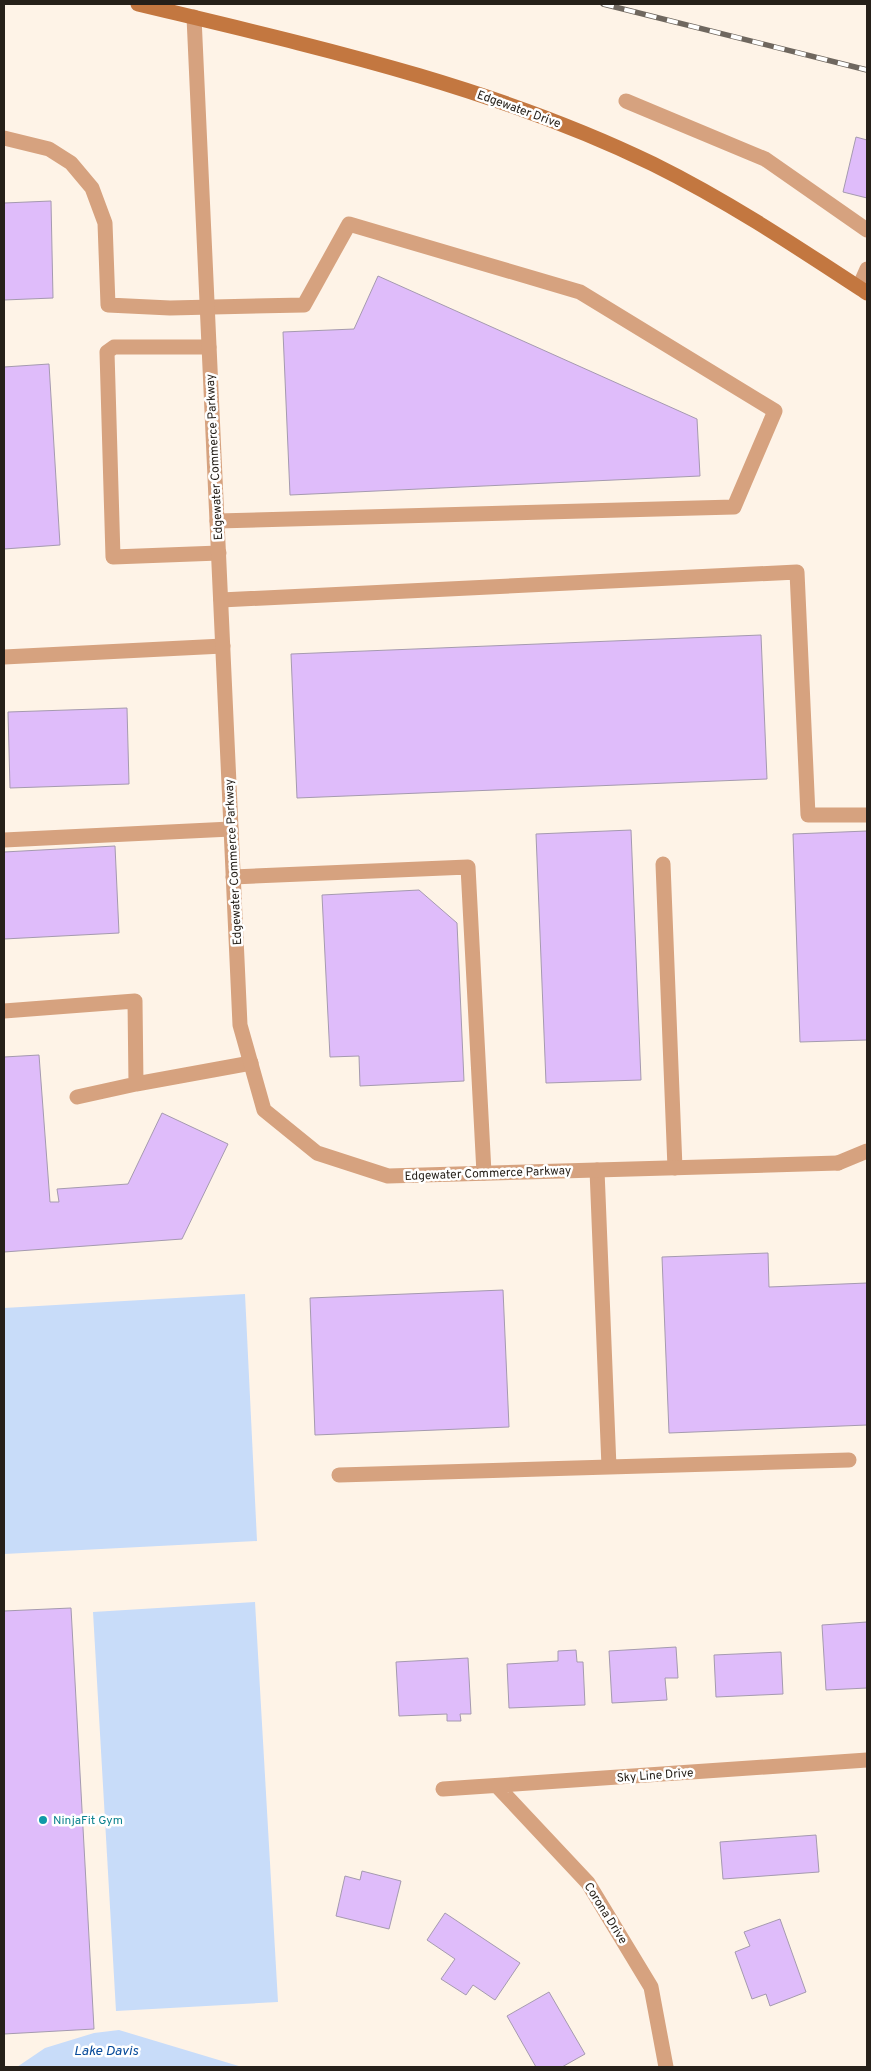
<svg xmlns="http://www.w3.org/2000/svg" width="871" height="2071" viewBox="0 0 871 2071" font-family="Overpass,sans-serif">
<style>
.water{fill:#c8dcf9}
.building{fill:#dfbcfa;stroke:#a59aaf}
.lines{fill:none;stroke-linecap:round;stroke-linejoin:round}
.service{stroke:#d6a27f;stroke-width:15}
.minor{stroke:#d6a27f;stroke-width:15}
.secondary{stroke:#c37740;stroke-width:15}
.rail-casing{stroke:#6f675f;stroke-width:5.5}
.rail{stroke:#fff;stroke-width:4;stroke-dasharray:11;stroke-linecap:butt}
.culture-dot{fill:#0f9aa8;stroke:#fff;stroke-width:2}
.labels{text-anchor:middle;stroke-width:5;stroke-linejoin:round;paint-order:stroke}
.street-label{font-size:12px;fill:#262019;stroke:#fff}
.culture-label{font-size:12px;fill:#0d838f;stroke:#fff;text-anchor:start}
.water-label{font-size:14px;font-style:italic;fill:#074b9b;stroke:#fff}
</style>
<rect width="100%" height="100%" fill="#fef3e7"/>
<path class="water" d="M 245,1294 L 257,1541 L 4,1554 L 4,1308 Z
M 255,1602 L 278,2002 L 116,2011 L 93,1612 Z
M 119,2030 L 242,2067 L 17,2067 L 45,2048 L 94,2033 Z"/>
<path class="building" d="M 856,137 L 867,140 L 867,198 L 843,192 Z
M 51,201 L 53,298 L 4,300 L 4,203 Z
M 378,276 L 697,419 L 700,476 L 290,495 L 283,332 L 354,329 Z
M 49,364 L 60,545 L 4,549 L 4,367 Z
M 761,635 L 767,779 L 297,798 L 291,654 Z
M 127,708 L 129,784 L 10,788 L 8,712 Z
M 631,830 L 641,1080 L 546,1083 L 536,834 Z
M 867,831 L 867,1040 L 800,1042 L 793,834 Z
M 115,846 L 119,933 L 4,939 L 4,852 Z
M 419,890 L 457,923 L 464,1081 L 360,1086 L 359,1056 L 330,1057 L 322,895 Z
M 39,1055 L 50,1202 L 59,1202 L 57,1189 L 128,1184 L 162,1113 L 228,1144 L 182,1239 L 4,1252 L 4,1057 Z
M 768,1253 L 769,1287 L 867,1283 L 867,1425 L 669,1433 L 662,1257 Z
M 503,1290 L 509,1427 L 315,1435 L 310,1298 Z
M 71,1608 L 94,2029 L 4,2034 L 4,1611 Z
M 867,1622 L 867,1688 L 826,1690 L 822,1625 Z
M 676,1647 L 678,1678 L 665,1678 L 667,1700 L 612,1703 L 609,1651 Z
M 576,1650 L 577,1662 L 583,1662 L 585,1705 L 509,1708 L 507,1664 L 558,1661 L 558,1651 Z
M 781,1652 L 783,1694 L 716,1697 L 714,1655 Z
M 468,1658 L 471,1714 L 460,1714 L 461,1721 L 447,1721 L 447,1714 L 399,1716 L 396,1662 Z
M 816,1835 L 819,1872 L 723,1879 L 720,1842 Z
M 362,1871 L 401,1881 L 389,1929 L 336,1916 L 345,1876 L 360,1880 Z
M 445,1913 L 520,1963 L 495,2000 L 473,1985 L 466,1995 L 441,1979 L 455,1959 L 427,1940 Z
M 780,1919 L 806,1992 L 770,2006 L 766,1994 L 752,1999 L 735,1952 L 750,1946 L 744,1932 Z
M 549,1992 L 585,2054 L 562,2067 L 536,2067 L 507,2016 Z"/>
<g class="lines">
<path class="service" d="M 626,101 L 765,159 L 867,230
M 4,138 L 49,149 L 71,163 L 92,188 L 105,223 L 108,305 L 170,308 L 304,305 L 349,224 L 580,292 L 775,411 L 734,507 L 217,521
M 859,287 L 867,269
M 209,347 L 114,347 L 107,352 L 113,557 L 219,553
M 221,600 L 797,572 L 808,815 L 867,815
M 4,657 L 223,646
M 4,840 L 231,829
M 663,864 L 675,1168
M 233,877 L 468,867 L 484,1173
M 4,1011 L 135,1001 L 136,1084 L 251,1063
M 77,1097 L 136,1084
M 838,1163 L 867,1151
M 597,1170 L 609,1467 L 849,1460
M 339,1475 L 609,1467"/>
<path class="minor" d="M 194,17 L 240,1025 L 264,1110 L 317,1153 L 388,1176 L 838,1163
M 497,1786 L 588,1883 L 651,1987 L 666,2067
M 443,1789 L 867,1760"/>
<path class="secondary" d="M 138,4 C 313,46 490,85 653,164 C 728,201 797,247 867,293"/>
<defs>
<path id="rail" d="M 603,4 L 867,70"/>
</defs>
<use href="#rail" class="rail-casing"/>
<use href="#rail" class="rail"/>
</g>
<circle class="culture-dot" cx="43" cy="1820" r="5"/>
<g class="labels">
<g class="street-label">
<text transform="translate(519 109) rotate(20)" y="4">Edgewater Drive</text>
<text transform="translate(214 457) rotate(-93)" y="4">Edgewater Commerce Parkway</text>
<text transform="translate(233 862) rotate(-93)" y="4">Edgewater Commerce Parkway</text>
<text transform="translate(488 1173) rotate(-2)" y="4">Edgewater Commerce Parkway</text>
<text transform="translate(655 1775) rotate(-4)" y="4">Sky Line Drive</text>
<text transform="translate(606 1913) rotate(58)" y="4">Corona Drive</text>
</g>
<g class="culture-label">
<text x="53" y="1824">NinjaFit Gym</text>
</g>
<g class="water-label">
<text x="106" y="2055">Lake Davis</text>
</g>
</g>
<rect width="871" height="2071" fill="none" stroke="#262019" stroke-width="10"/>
</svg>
